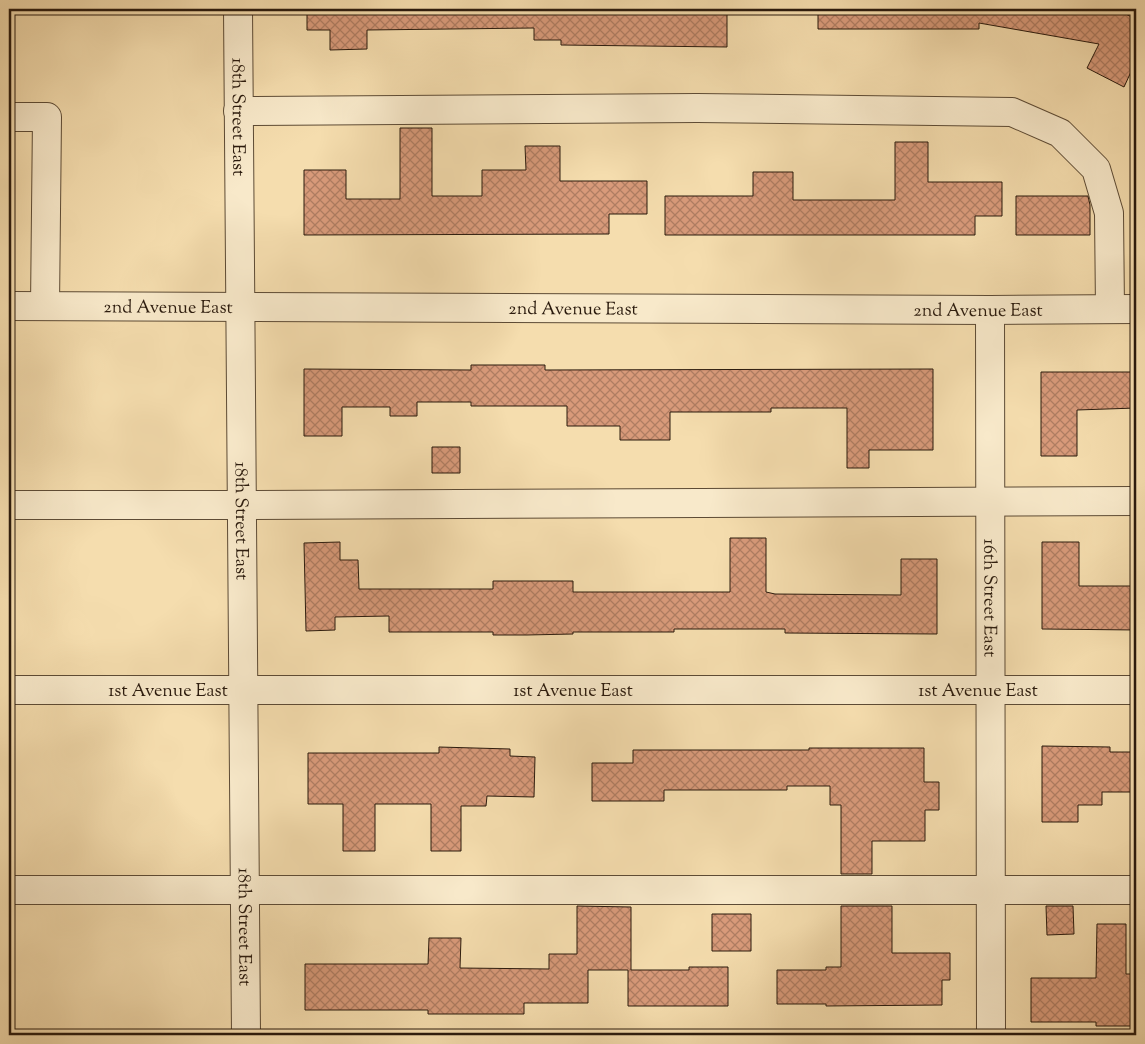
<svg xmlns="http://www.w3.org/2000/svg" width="1145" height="1044" viewBox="0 0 1145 1044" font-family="'Sorts Mill Goudy',serif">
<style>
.building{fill:url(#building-cross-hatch);stroke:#2a1a0d}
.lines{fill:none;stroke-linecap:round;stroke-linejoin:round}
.minor-casing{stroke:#5d4b35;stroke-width:30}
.minor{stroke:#f8e9ca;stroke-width:28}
.labels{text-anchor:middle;stroke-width:4;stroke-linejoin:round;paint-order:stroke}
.street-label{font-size:18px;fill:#2a1a0d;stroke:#f8e9ca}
</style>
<defs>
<pattern id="building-cross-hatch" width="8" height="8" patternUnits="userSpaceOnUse" patternTransform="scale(1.25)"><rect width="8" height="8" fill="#d89a7a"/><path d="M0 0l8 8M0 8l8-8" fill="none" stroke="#af7d62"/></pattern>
</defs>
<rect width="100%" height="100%" fill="#f5ddae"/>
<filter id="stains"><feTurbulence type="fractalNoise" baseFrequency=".004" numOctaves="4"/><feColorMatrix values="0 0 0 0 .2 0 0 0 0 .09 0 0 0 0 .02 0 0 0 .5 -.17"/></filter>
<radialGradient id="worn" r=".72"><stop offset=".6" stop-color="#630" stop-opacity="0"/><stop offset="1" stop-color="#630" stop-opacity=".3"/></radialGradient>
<path class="building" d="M 307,9 L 727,9 L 727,47 L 561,45 L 561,40 L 534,40 L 534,28 L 367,30 L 367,49 L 330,50 L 330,30 L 307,30 Z
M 818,9 L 1115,9 L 1136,19 L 1136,61 L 1124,87 L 1087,68 L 1099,44 L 979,23 L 979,29 L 818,29 Z
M 400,128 L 432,128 L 432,196 L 482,196 L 482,170 L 526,170 L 525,146 L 560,146 L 560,181 L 647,181 L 647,214 L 609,214 L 609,234 L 304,235 L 304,170 L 346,170 L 346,199 L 400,199 Z
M 895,142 L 928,142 L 928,182 L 1002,182 L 1002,216 L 975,216 L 975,235 L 665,235 L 665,196 L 753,196 L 753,172 L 793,172 L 793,200 L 895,200 Z
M 1016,196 L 1088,196 L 1090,205 L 1090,235 L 1016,235 Z
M 471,365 L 545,365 L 545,370 L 933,369 L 933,450 L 869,450 L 869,468 L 847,468 L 847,408 L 771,408 L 771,412 L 670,412 L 670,440 L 620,440 L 620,426 L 567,426 L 567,406 L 471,406 L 471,402 L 417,402 L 417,416 L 390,416 L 390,407 L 342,407 L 342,436 L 304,436 L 304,369 L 471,370 Z
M 1041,372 L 1136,372 L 1136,408 L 1077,410 L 1077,456 L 1041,456 Z
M 432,447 L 460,447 L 460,473 L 432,473 Z
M 730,538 L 766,538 L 766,592 L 775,594 L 901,595 L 901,559 L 937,559 L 937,634 L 785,633 L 785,629 L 674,629 L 674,632 L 573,632 L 573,634 L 527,635 L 493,635 L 493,632 L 389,632 L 389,616 L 335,617 L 335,630 L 306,631 L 304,543 L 340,542 L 340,560 L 358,560 L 359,589 L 493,589 L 493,581 L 573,581 L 573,592 L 730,592 Z
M 1042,542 L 1079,542 L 1079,586 L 1136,586 L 1136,630 L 1042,629 Z
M 1042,746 L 1110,747 L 1110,752 L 1136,752 L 1136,792 L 1102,792 L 1102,805 L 1078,805 L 1078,822 L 1042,822 Z
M 439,747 L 510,749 L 510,756 L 535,757 L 534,797 L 487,796 L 486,806 L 461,806 L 461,851 L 431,851 L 431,804 L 375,804 L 375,851 L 343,851 L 343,804 L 308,804 L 308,753 L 439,753 Z
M 809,748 L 924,748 L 924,782 L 939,782 L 939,810 L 925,810 L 925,841 L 872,841 L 872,874 L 841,874 L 841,805 L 830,805 L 830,786 L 787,786 L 787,790 L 664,790 L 664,801 L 592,801 L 592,763 L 633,763 L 633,750 L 809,750 Z
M 577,906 L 631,907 L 631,970 L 689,970 L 689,967 L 728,967 L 728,1006 L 628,1006 L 628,970 L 588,970 L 588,1003 L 524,1003 L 524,1014 L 428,1014 L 428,1010 L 305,1010 L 305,964 L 428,964 L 429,938 L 461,938 L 460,968 L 549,969 L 549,954 L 577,954 Z
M 841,906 L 892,906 L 892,953 L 950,953 L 950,980 L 942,980 L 942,1005 L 826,1006 L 826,1004 L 777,1004 L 777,970 L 826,970 L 826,967 L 841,967 Z
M 1046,906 L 1073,906 L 1074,934 L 1047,935 Z
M 712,914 L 751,914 L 751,951 L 712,951 Z
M 1097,924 L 1126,924 L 1126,974 L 1136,974 L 1136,1026 L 1096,1026 L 1096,1022 L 1031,1022 L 1031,978 L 1096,978 Z"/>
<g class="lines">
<defs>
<g id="minor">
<path id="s1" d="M 238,9 L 246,1035"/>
<path d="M 238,111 L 697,108 L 1012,112 L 1060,133 L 1096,169 L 1109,213 L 1110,309"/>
<path d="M 9,117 L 47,117 L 45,306"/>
<path id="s2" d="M 9,306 L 990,310 L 1136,309"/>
<path id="s3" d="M 990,310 L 991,1035"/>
<path d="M 9,505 L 241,505 L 1136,501"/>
<path id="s4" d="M 9,690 L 1136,690"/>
<path d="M 9,890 L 1136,890"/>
</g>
</defs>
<use href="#minor" class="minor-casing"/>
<use href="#minor" class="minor"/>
</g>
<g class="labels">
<g class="street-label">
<text dy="6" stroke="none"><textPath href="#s1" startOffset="108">18th Street East</textPath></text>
<text dy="6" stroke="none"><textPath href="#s2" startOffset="159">2nd Avenue East</textPath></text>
<text dy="6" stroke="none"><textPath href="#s2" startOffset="564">2nd Avenue East</textPath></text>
<text dy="6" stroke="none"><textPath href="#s2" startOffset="969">2nd Avenue East</textPath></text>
<text dy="6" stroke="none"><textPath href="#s1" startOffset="512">18th Street East</textPath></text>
<text dy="6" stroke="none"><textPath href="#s3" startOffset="288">16th Street East</textPath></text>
<text dy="6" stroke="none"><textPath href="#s4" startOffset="159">1st Avenue East</textPath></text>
<text dy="6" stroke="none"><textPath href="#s4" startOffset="564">1st Avenue East</textPath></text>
<text dy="6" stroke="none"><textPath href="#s4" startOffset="969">1st Avenue East</textPath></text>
<text dy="6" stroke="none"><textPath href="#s1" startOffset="918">18th Street East</textPath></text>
</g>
</g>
<rect width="1145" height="1044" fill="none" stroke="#f5ddae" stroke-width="30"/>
<rect x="10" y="10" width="1125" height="1024" fill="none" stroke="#2a1a0d" stroke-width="2.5"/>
<rect x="15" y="15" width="1115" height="1014" fill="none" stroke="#2a1a0d"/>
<rect width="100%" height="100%" filter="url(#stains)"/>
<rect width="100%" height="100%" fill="url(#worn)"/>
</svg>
